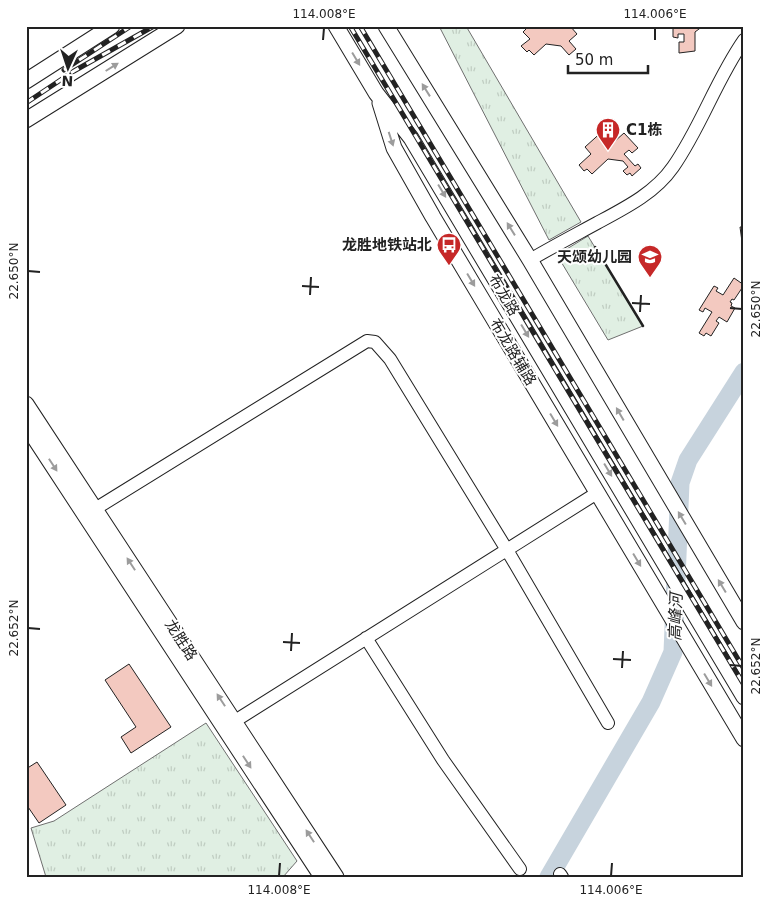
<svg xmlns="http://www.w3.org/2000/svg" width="770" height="903" viewBox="0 0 770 903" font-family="'DejaVu Sans','Noto Sans SC',sans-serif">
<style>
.park{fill:url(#park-tufts);stroke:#6f6f6f}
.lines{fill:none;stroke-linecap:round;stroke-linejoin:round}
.river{stroke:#c7d3dd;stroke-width:19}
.building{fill:#f3c9c0;stroke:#222}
.minor-casing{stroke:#222;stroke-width:14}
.major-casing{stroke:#222;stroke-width:17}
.minor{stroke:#fff;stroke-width:12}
.major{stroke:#fff;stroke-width:15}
.rail-casing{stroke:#222;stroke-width:5}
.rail{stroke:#fff;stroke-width:3;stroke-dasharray:9;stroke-linecap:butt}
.wall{stroke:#222;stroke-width:2.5}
.oneway{fill:#9c9c9c}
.ticks{fill:none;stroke:#222;stroke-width:2}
.labels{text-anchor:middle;stroke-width:4;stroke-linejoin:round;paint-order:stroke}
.poi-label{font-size:15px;font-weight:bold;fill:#222;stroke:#fff;text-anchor:end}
.street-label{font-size:15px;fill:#222;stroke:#fff}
.water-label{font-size:16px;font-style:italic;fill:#222;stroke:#fff}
.neatline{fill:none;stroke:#222;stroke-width:2}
.ticks-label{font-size:12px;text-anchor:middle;fill:#222}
</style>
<defs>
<pattern id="park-tufts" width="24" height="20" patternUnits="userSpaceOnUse" patternTransform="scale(1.25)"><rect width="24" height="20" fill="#e0efe3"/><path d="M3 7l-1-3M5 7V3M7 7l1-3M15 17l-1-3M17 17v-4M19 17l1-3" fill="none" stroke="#c0cdc2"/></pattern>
</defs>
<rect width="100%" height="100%" fill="#fff"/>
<path class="park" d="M 439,26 L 466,26 L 581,222 L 549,240 Z
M 588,236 L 643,326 L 608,340 L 557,255 Z
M 206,723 L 297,861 L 283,877 L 46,877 L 31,828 L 54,821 Z"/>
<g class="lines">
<path class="river" d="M 549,877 L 651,702 L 673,652 L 680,483 L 688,460 L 744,372"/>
</g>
<path class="building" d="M 529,26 L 570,26 L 577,34 L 569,41 L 576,49 L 569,55 L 561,46 L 546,44 L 534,55 L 529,50 L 527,52 L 521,46 L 530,39 L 523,32 Z
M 673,26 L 703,26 L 695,32 L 695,51 L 679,53 L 679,42 L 684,42 L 684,34 L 678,34 L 678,38 L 673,37 Z
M 605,129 L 615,141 L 624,133 L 638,148 L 632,153 L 629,150 L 624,154 L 635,166 L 638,164 L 641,168 L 632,176 L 630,173 L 627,175 L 623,171 L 628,167 L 623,161 L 608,159 L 592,174 L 587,169 L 584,171 L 579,165 L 591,154 L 585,147 Z
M 740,227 L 744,227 L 744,249 L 743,249 Z
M 734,278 L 744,285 L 734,300 L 732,299 L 730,302 L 732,303 L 731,306 L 735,308 L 727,322 L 719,317 L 716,321 L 719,323 L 711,336 L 706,333 L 704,336 L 699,333 L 712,312 L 705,308 L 703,312 L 699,310 L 714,286 L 718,288 L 716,291 L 723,295 Z
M 129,664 L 171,727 L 131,753 L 121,737 L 136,727 L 105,680 Z
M 37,762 L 66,805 L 39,823 L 26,804 L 26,769 Z"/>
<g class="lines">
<defs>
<path id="minor" d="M 530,260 C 552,247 575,235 597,223 C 625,208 655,193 673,167 C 701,127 716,80 744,40
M 95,509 L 367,341 L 375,342 L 390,359 L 507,550 L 608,723
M 366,638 L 443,760 L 520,869
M 227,726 L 597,493
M 560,874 L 562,877"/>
<path id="major" d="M 336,26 L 376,93 L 411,138 L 744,697
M 386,26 L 530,260 L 744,622
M 26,81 L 112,26
M 380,103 L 394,148 L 433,217 L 744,739
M 26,120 L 177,26
M 26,404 L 336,877
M 26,425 L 322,877"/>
</defs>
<use href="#minor" class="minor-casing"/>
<use href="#major" class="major-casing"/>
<use href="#minor" class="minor"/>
<use href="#major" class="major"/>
<defs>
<path id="rail" d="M 350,26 L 744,685
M 360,26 L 744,669
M 64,70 L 131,26
M 26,103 L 74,71 L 154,26"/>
</defs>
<use href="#rail" class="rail-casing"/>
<use href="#rail" class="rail"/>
<path class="wall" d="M 595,247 L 643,326"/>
</g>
<defs><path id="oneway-solid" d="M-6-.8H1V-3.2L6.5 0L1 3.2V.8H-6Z" transform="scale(1.25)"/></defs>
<g class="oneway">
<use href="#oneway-solid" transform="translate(356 59) rotate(59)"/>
<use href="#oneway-solid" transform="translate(112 67) rotate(-32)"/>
<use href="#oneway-solid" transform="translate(426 90) rotate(-122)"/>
<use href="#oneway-solid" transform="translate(391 139) rotate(72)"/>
<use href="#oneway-solid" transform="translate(442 191) rotate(59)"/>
<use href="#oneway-solid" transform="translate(511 229) rotate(-122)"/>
<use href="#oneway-solid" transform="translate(471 280) rotate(59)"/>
<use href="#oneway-solid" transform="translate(525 331) rotate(59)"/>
<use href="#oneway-solid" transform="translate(620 414) rotate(-120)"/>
<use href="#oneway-solid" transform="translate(554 420) rotate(59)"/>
<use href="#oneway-solid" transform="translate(53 465) rotate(57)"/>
<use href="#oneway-solid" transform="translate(608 470) rotate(59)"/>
<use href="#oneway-solid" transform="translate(682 518) rotate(-121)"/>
<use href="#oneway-solid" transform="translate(637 560) rotate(59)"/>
<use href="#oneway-solid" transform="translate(131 564) rotate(-123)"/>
<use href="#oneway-solid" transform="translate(722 586) rotate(-121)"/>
<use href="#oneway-solid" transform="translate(708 680) rotate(59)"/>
<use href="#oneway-solid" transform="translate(221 700) rotate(-123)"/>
<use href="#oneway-solid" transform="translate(247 762) rotate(57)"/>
<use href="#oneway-solid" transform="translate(310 836) rotate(-123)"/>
</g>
<path class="ticks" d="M 323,40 L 324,28M 655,40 L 655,28M 28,271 L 40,272M 302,286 L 319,287M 310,295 L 311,277M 632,303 L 650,304M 730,308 L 742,309M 640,312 L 641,295M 28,628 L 40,629M 283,642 L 300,643M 291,651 L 292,633M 613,659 L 631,660M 730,665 L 742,666M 622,668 L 623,651M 279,876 L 280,863M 611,876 L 612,863"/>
<defs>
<symbol id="building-pin" viewBox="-11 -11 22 30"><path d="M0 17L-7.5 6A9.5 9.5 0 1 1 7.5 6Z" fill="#c62828" stroke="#fff"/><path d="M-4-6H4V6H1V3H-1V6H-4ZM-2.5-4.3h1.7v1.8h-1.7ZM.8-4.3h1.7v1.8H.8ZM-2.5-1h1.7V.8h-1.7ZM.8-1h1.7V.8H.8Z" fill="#fff"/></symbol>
<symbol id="bus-pin" viewBox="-11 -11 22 30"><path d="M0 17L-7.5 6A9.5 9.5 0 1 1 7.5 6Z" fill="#c62828" stroke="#fff"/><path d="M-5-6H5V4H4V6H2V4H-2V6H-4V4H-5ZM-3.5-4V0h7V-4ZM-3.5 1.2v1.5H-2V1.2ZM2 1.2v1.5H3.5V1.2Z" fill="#fff"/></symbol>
<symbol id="school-pin" viewBox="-11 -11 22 30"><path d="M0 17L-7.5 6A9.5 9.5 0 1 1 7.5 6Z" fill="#c62828" stroke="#fff"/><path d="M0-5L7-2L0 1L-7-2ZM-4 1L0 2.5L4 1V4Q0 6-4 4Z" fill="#fff"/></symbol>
</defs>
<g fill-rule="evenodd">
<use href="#building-pin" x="594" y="116" width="28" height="38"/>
<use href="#bus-pin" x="435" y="231" width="28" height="38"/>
<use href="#school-pin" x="636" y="243" width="28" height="38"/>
</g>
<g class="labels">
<g class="poi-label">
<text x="626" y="135" text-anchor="start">C1栋</text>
<text x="432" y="250">龙胜地铁站北</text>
<text x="632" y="262">天颂幼儿园</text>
</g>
<g class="street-label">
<text transform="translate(504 295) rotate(59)" y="5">布龙路</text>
<text transform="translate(513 352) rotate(59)" y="5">布龙路辅路</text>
<text transform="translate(181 640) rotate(57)" y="5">龙胜路</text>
</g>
<g class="water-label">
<text transform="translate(675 617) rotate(-88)" y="6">高峰河</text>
</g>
</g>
<rect width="770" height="903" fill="none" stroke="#ffffff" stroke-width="55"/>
<g transform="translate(68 68) rotate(183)" stroke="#ffffff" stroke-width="4" paint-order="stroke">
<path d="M0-4L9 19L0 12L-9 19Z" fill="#222222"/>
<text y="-8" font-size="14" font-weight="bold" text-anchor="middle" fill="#222222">N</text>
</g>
<path d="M568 65v8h80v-8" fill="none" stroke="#222222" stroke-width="2.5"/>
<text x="575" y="65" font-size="15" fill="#222222" stroke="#ffffff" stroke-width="4" paint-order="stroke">50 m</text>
<rect x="28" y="28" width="714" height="848" class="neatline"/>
<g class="ticks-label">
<text x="324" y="18">114.008°E</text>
<text x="655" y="18">114.006°E</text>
<text transform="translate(14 271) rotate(-90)" y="4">22.650°N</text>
<text transform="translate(756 309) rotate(-90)" y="4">22.650°N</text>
<text transform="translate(14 628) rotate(-90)" y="4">22.652°N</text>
<text transform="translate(756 666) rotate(-90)" y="4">22.652°N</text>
<text x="279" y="894">114.008°E</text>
<text x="611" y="894">114.006°E</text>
</g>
</svg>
